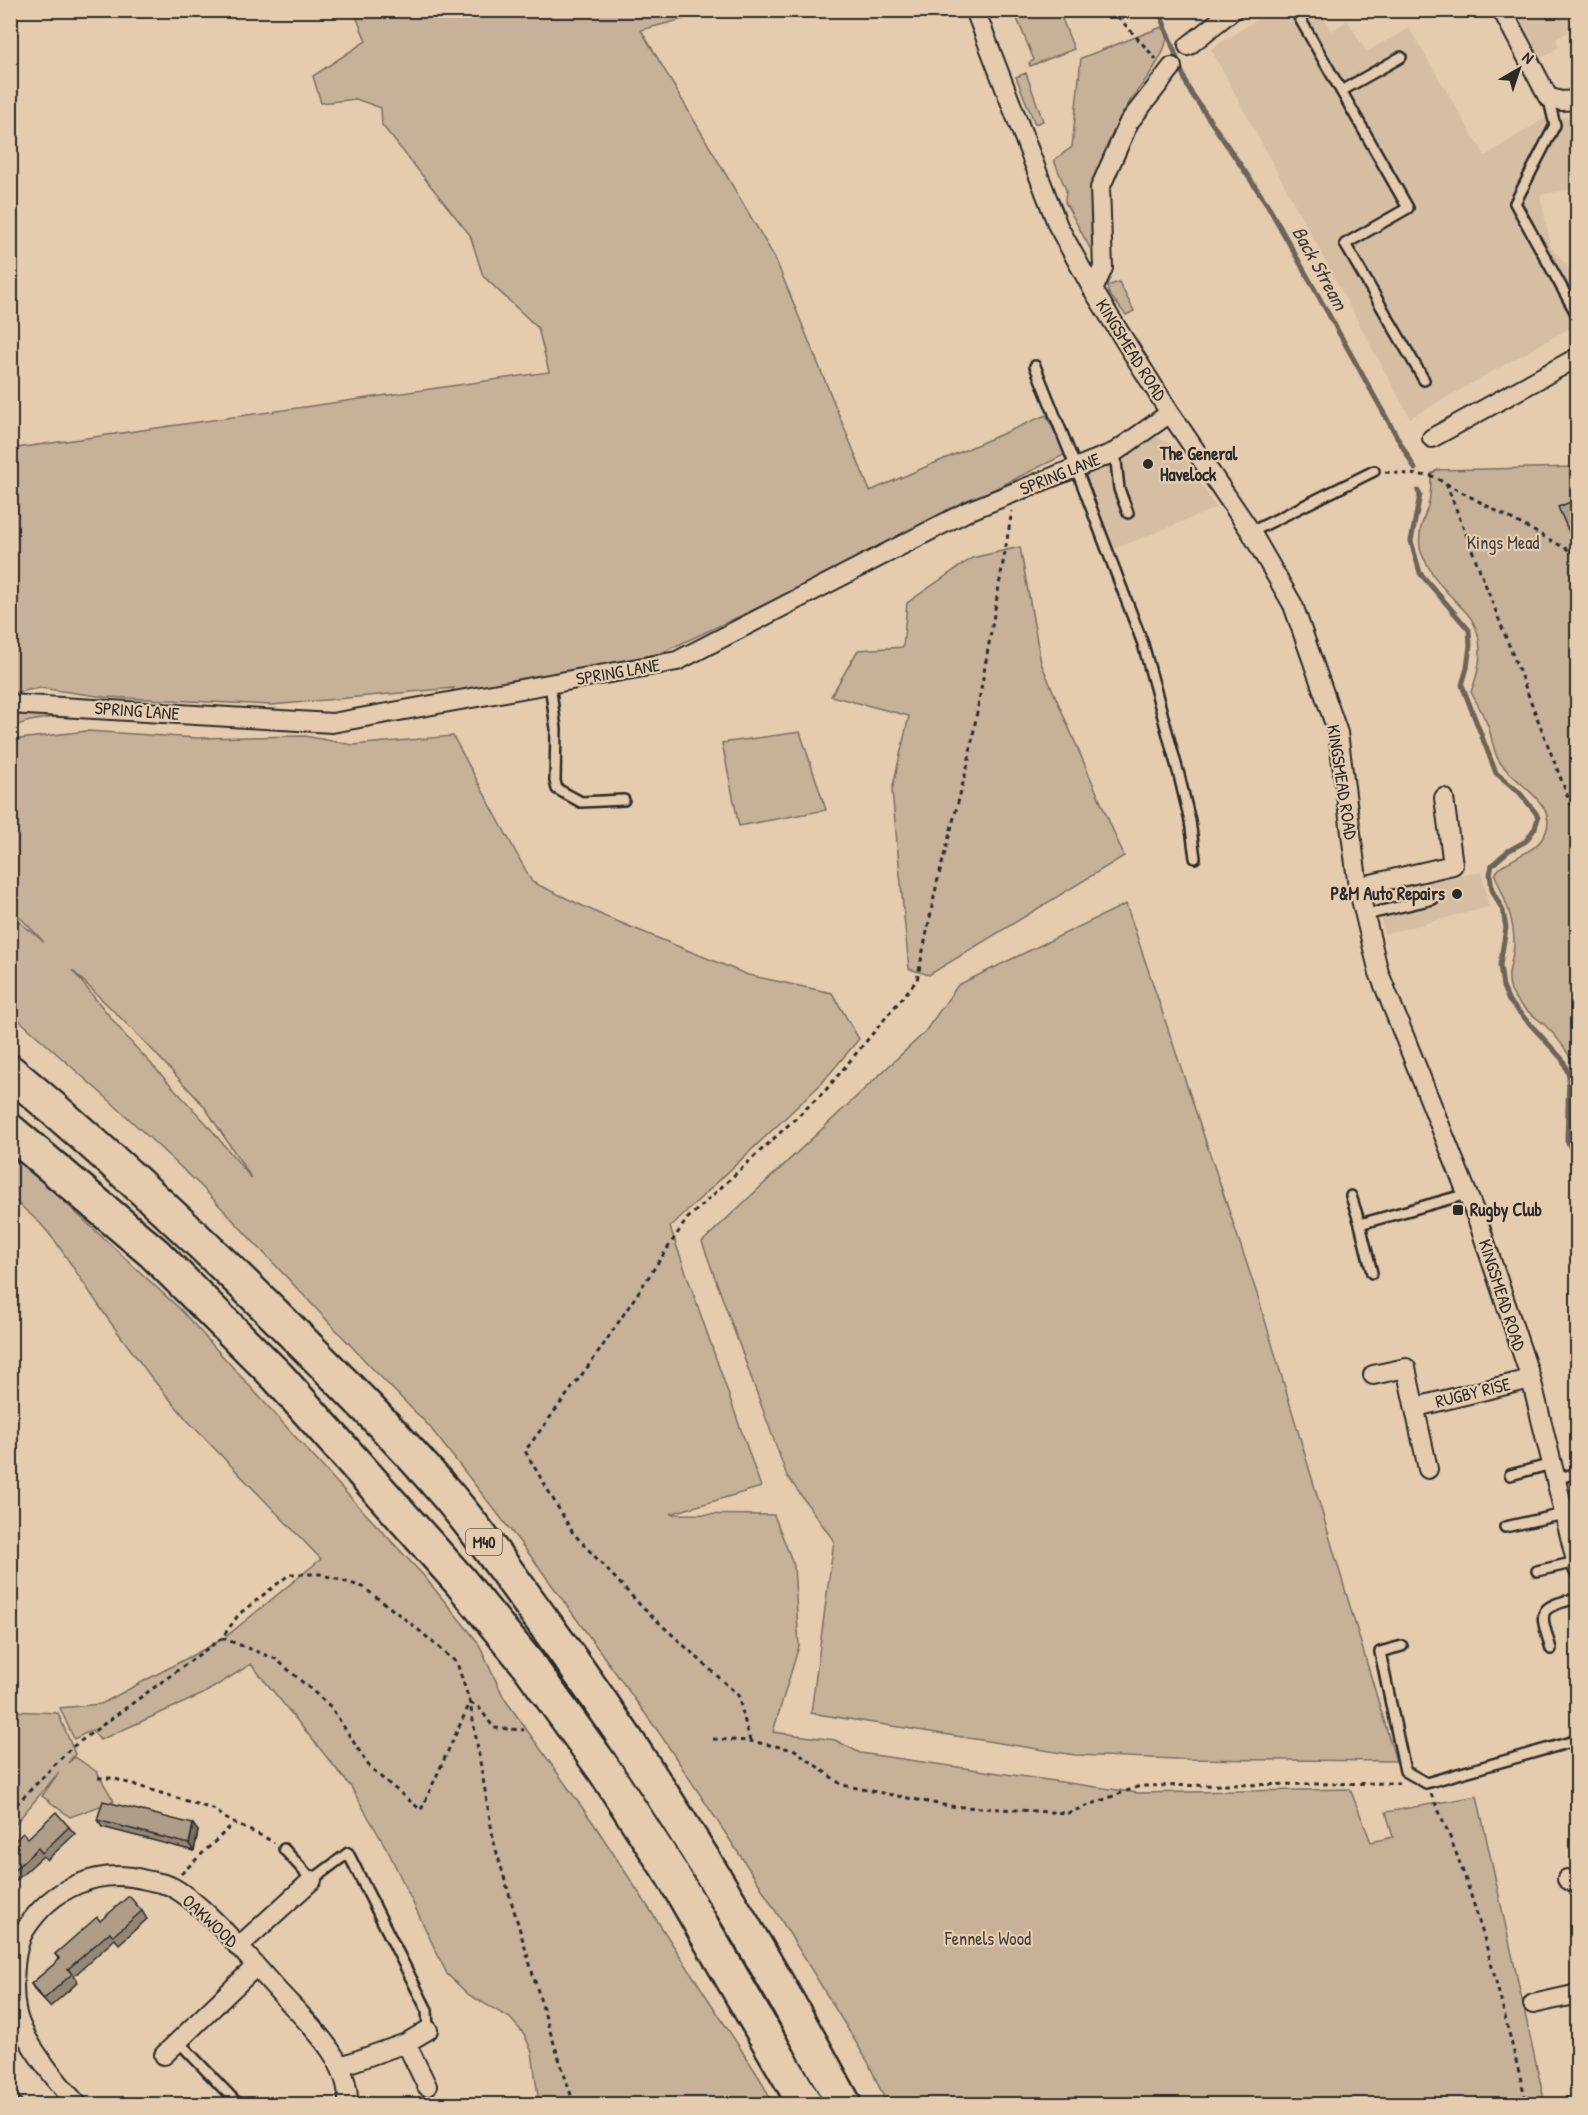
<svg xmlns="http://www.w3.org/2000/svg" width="1588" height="2115" viewBox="0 0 1588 2115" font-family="'Patrick Hand',sans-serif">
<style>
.built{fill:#d6bea3}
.green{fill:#c7b199;stroke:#796e62;stroke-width:1.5;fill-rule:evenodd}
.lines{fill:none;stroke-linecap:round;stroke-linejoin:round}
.stream{stroke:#6e6459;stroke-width:5}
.service-casing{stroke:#2b2b2b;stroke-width:14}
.minor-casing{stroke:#2b2b2b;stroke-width:22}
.motorway-casing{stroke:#2b2b2b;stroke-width:38}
.path{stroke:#2b2b2b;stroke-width:3;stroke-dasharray:4.5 4.5;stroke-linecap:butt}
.service{stroke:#e6ccae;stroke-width:9}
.minor{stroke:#e6ccae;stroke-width:18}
.motorway{stroke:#e6ccae;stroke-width:33}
.wall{fill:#968775;stroke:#2b2b2b;stroke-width:1.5}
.shaded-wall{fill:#7a6e5f;stroke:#2b2b2b;stroke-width:1.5}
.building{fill:#af9d88;stroke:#2b2b2b;stroke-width:1.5}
.poi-dot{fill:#2b2b2b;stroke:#e6ccae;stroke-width:2}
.labels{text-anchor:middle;stroke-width:4.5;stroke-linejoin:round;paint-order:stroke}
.shield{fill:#e6ccae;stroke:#635b52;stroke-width:1.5}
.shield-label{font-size:16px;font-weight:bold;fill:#2b2b2b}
.street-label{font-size:18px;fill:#2b2b2b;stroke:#e6ccae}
.poi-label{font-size:18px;font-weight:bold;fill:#2b2b2b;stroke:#e6ccae;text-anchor:start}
.park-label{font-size:18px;fill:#423f3c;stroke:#e6ccae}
.water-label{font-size:20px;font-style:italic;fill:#413e3a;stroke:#e6ccae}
</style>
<rect width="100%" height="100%" fill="#e6ccae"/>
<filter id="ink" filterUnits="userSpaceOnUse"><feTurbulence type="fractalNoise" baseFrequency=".0167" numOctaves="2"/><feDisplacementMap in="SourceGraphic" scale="12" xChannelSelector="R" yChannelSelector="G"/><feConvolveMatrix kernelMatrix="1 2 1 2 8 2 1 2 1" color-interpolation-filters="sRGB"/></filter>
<g filter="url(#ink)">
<path class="built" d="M 1271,11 L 1319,11 L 1331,31 L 1348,21 L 1366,52 L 1409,28 L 1485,156 L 1545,118 L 1569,117 L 1577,188 L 1540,195 L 1551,247 L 1577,278 L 1577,324 L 1410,418 L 1211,49 Z
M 1515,11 L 1577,11 L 1577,27 L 1556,39 L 1559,47 L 1553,50 L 1553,52 L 1541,58 Z
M 1158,437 L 1179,449 L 1216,508 L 1112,550 L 1084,474 L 1131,443 Z
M 1482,872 L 1489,907 L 1384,934 L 1376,891 Z"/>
<path class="green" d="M 718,10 L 641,30 L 775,258 L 870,491 L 1046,415 L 1066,454 L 964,504 L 851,564 L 661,653 L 447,696 L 454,688 L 272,705 L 105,697 L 40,688 L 11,693 L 10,449 L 549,372 L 538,328 L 483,276 L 470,235 L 382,125 L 381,108 L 356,99 L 321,103 L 313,76 L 366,41 L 354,11 Z
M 1014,11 L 1059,11 L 1074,49 L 1030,66 L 1029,63 L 1034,60 Z
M 1162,27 L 1167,33 C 1168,55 1143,82 1131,100 C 1114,124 1092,184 1091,213 C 1091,223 1094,234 1095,245 L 1090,248 L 1065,202 L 1066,190 L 1054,160 L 1072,147 L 1081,58 Z
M 1026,73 L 1043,121 L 1035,124 L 1016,77 Z
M 1119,282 L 1134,311 L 1126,315 L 1109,294 L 1107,286 Z
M 1577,467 L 1577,1076 C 1571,1053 1558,1036 1539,1020 C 1528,1011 1517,1005 1511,991 C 1505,975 1513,961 1514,945 C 1515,921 1504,897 1495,875 C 1501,860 1530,856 1542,839 C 1565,806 1514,784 1499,761 C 1493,751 1492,737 1488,726 C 1483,714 1477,703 1471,692 C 1482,665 1486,632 1464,610 C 1450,595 1436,583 1427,564 C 1424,559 1420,552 1420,547 C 1418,532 1423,520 1428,506 C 1431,496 1431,485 1431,474 L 1437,470 Z
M 1020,547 L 1041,663 L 1124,856 L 929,975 L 909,969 L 892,790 L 909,716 L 831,696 L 858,650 L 903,647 L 907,603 L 972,558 Z
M 11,709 L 66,715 L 30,721 L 11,727 Z
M 87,731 L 197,738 L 305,736 L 353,745 L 453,736 L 532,882 L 604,916 L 748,975 L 832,993 L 859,1039 L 821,1084 L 670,1227 L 761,1487 L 670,1514 L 774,1515 L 794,1566 L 799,1646 L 773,1732 L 835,1740 L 860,1753 L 1138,1793 L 1350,1789 L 1371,1842 L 1393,1837 L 1386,1812 L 1477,1796 L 1545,2104 L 887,2104 L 868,2062 L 759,1884 L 660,1734 L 533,1559 L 429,1426 L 370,1366 L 201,1186 L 110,1101 L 11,1013 L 11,915 L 44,942 L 11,908 L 11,740 ZM 72,970 L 145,1042 L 204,1106 L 252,1179 L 205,1122 L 129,1040 Z
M 800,732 L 826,810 L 739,826 L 722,743 Z
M 1126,904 L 1259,1300 L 1396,1761 L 1177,1759 L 1075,1755 L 811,1713 L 834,1541 L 787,1476 L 702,1242 L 924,1033 L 958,985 Z
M 10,1155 L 30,1170 L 181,1310 L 338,1484 L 423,1575 L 477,1641 L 504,1698 L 594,1824 L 759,2077 L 773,2104 L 539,2104 L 532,2052 L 524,2034 L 510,2018 L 469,1995 L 447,1974 L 389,1853 L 351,1787 L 251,1664 L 203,1694 L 100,1740 L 92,1730 L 74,1739 L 60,1708 L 101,1704 L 223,1639 L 321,1559 L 188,1421 L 151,1377 L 108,1319 L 56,1242 L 40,1223 L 11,1197 Z
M 11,1711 L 58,1713 L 75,1754 L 68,1763 L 75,1757 L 97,1772 L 114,1801 L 70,1817 L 42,1796 L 59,1772 L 11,1829 Z"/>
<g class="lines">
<path class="stream" d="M 1159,10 L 1188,88 L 1267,204 L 1415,469
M 1418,491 L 1420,495 L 1411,541 L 1420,573 L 1469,630 L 1470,645 L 1467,668 L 1462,685 L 1496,773 L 1519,792 L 1536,813 L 1538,818 L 1535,828 L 1526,841 L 1508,851 L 1492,865 L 1490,874 L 1492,890 L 1503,911 L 1506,928 L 1500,965 L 1503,987 L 1509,1001 L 1563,1060 L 1569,1076 L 1567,1140 L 1578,1165"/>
<defs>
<path id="service" d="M 1295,10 L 1408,208 L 1345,244 L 1424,380
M 1341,91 L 1401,57
M 1548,97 L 1555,125 L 1515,203 L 1577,315
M 1035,366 L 1076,468 L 1143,644 L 1179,775 L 1190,821 L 1195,858
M 1115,452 L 1119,489 L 1128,513
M 1251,532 L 1374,471
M 550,684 L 556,729 L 555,781 L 557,789 L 581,802 L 624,800
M 1365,915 L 1433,899
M 1351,1196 L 1360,1224
M 1372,1273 L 1360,1224 L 1467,1194
M 1510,1475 L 1552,1464
M 1555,1479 L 1578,1473
M 1505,1527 L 1564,1514
M 1537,1571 L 1576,1562
M 1402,1646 L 1380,1652 L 1405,1771 L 1426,1783 L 1578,1740
M 1551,1649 C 1540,1611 1535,1608 1578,1598
M 284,1849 L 312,1880 L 348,1853 L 427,2010 L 428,2030
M 178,2041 L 238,2104"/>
<path id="minor" d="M 975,10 L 1058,226 L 1093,290 L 1170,413 L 1251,532 L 1293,605 L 1338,733 L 1358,887 L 1379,973 L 1477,1218 L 1531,1379 L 1578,1569
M 1502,10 L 1548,97 L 1561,101 L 1578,100
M 1188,46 L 1233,10
M 1093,290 L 1103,268 L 1100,188 L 1129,122 L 1172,67
M 1432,438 L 1578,357
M 10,704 L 332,723 L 677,661 L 968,511 L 1115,452 L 1170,413
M 1358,887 L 1453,865 L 1444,798
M 1373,1375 L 1406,1368 L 1428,1469
M 1416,1407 L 1531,1379
M 1567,1879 L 1578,1886
M 238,1947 L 312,1880
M 1533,2004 L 1578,1994
M 406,2043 L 427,2086
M 164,2055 L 255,1967
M 341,2066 L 406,2043 L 428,2030
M 77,2104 C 58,2083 23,2041 17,2014 C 12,1992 13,1949 25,1930 C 51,1888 98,1867 146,1880 C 154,1882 165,1883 172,1887 C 209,1907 252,1963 282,1995 C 310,2025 350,2060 348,2104"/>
<path id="motorway" d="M 10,1072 C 98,1145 181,1223 263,1303 C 326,1366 391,1429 449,1497 C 482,1536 512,1579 542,1620 C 655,1773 754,1937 844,2104
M 10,1131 L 154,1253 L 278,1377 L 459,1580 L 527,1663 L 605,1771 L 673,1876 L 805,2104"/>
</defs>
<use href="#service" class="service-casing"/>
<use href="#minor" class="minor-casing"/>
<use href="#motorway" class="motorway-casing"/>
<path class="path" d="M 1112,10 L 1156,59
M 1385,472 L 1432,476 L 1578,555
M 1446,483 L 1573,810 L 1578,831
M 1574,576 L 1578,574
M 222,1638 L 276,1659 L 331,1707 L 371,1769 L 421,1810 L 469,1705
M 470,1703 L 478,1706 L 494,1728 L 524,1730
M 713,1739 L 750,1741 L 795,1750 L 842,1785 L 948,1806 L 1068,1813 L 1140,1786 L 1399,1783
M 750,1741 L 738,1695 L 642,1607 L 573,1533 L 525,1451 L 598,1353 L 687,1219 L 825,1091 L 917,980 L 937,883 L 968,764 L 1012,511
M 98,1778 L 112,1778 L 216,1810 C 231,1826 255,1830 274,1843
M 1431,1794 C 1478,1892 1500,2000 1527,2104
M 10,1811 L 71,1748 L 222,1638 L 239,1614 L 290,1574 L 320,1574 L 363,1587 L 414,1626 L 457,1663 L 470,1703 L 494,1843 L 548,2025 L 574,2104
M 181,1874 L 234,1823"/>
<use href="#service" class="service"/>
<use href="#minor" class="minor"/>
<use href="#motorway" class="motorway"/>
</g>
<path class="wall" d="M 1578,499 L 1578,544 L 1569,532 Z
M 97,1820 L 198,1831 L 194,1851 L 102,1827 Z
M 69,1827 L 75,1834 L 47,1860 L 43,1856 L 10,1886 L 10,1845 Z
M 142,1911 L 147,1919 L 119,1944 L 115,1939 L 74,1976 L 78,1982 L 50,2007 L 36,1992 L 31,1984 L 59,1960 L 55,1954 L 100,1921 Z
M 20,2098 L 24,2104 L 10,2104 Z"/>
<path class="shaded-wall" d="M 193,1824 L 198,1831 L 194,1851 L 189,1844 Z"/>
<path class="building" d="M 1578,499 L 1578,529 L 1569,532 L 1558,507 Z
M 103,1801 L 193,1824 L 189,1844 L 97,1820 Z
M 56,1812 L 69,1827 L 42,1853 L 38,1848 L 10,1874 L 10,1845 L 23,1833 L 28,1838 Z
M 129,1896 L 142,1911 L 113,1936 L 110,1932 L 68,1969 L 72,1974 L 44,1999 L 31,1984 L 60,1959 L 55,1954 L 97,1917 L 100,1921 Z
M 10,2088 L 20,2098 L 14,2104 L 10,2104 Z"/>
</g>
<g class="poi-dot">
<circle cx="1148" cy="464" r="6"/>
<circle cx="1457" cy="894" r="6"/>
<rect x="1452" y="1204" width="12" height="12" rx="3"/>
</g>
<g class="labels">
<rect class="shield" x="466" y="1529" width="36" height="26" rx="4.5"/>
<g class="shield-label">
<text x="484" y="1548">M40</text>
</g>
<g class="street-label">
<text transform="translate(1131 350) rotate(58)" y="6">KINGSMEAD ROAD</text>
<text transform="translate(1060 474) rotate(-22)" y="6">SPRING LANE</text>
<text transform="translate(618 672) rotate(-10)" y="6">SPRING LANE</text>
<text transform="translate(137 711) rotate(4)" y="6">SPRING LANE</text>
<text transform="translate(1342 782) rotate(81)" y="6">KINGSMEAD ROAD</text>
<text transform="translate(1502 1295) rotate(72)" y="6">KINGSMEAD ROAD</text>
<text transform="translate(1473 1393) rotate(-14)" y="6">RUGBY RISE</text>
<text transform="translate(210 1921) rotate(43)" y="6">OAKWOOD</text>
</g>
<g class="poi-label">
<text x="1160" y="460">The General<tspan x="1160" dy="21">Havelock</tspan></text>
<text x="1445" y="900" text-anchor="end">P&amp;M Auto Repairs</text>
<text x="1470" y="1216">Rugby Club</text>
</g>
<g class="park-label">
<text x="1503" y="549">Kings Mead</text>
<text x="988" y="1945">Fennels Wood</text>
</g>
<g class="water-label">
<text transform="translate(1320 268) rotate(61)" y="7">Back Stream</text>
</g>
</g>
<rect width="1588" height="2115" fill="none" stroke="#e6ccae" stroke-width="36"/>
<rect x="18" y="18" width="1552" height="2079" fill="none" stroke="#2b2b2b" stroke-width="2" filter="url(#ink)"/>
<g transform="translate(1519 69) rotate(39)" stroke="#e6ccae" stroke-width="4.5" paint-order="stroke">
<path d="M0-4.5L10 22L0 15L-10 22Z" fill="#2b2b2b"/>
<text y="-9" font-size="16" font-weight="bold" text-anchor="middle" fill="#2b2b2b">N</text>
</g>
</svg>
